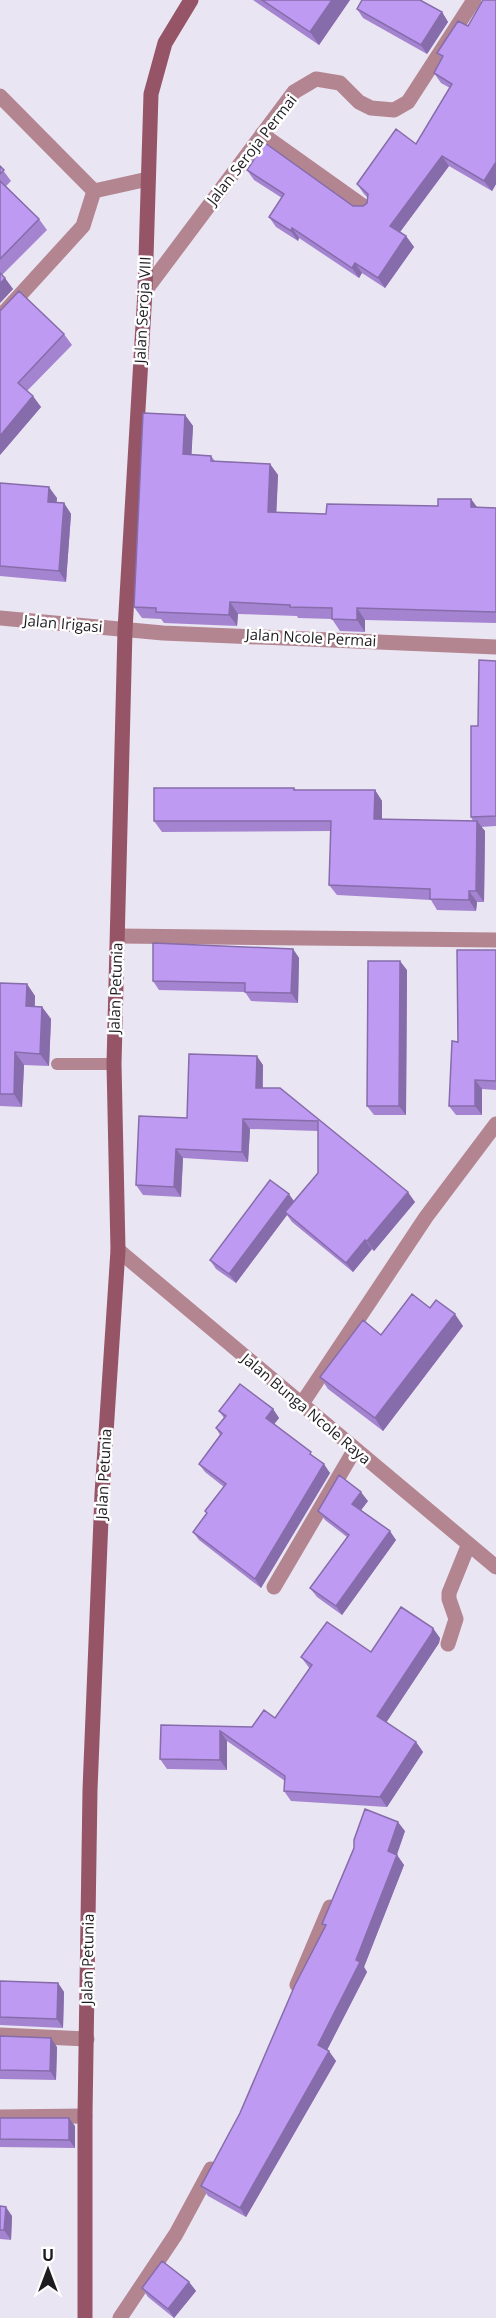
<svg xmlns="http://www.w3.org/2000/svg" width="496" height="2318" viewBox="0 0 496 2318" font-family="'Open Sans',sans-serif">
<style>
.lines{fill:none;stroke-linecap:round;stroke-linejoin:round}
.lane{stroke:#b38591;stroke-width:12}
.street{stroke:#b38591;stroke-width:15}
.secondary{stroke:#955567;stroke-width:15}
.wall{fill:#a484d1}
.shaded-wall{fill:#866caa}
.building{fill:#bf9af3;stroke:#866caa;stroke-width:1.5}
.labels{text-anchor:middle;stroke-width:5;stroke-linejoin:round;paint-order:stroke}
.street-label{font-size:15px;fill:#1e1c21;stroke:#fff}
</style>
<rect width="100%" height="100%" fill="#eae5f2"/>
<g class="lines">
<path class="lane" d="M 57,1064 L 114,1064"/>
<path class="street" d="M 0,96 L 94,191
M 262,134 L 366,208
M 94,191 L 148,179
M 145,291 L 294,92 L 316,79 L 340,83 L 359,102 L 371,108 L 394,110 L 408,102 L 474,0
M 0,317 L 83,226 L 94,191
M 0,618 L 163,633 L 496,647
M 118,936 L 496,940
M 118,1250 L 496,1567
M 301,1405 L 426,1217 L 496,1124
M 274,1587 L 355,1449
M 448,1644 L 456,1619 L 449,1599 L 449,1593 L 468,1546
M 297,1985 L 330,1907
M 0,2035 L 87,2039
M 0,2117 L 85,2116
M 120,2318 L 176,2234 L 211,2169"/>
<path class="secondary" d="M 85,2318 L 85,2116 L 90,1790 L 102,1494 L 118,1250 L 114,1064 L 125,630 L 145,291 L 151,94 L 165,43 L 191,0"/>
</g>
<path class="wall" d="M 253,0 L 350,0 L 319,45 Z
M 496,0 L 496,184 L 492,191 L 449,166 L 400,232 L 406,236 L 414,247 L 385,288 L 362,273 L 359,278 L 299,238 L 298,241 L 276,227 L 269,217 L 282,198 L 254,180 L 247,170 L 353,206 L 363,206 L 367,203 L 368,198 L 364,194 L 357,184 L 416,144 L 450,88 L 441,83 L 434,73 L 442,59 L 437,53 Z
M 357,9 L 442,12 L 448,22 L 427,54 L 363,18 Z
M 0,166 L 11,181 L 6,186 L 39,219 L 47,230 L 2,275 L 13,289 L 0,303 Z
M 0,311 L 64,334 L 72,345 L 27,391 L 41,407 L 0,455 Z
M 185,415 L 193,426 L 191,455 L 211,456 L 215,461 L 270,464 L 278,475 L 276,512 L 326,514 L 438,506 L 471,499 L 477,507 L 496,508 L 496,623 L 365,620 L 365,632 L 340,631 L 332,619 L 298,618 L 297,616 L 238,614 L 237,626 L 164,623 L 161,619 L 142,618 L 134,607 Z
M 0,483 L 57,498 L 56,502 L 64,503 L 71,514 L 66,582 L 0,576 Z
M 496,661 L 496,826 L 481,827 L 485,831 L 484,902 L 477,902 L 476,911 L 437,910 L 431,900 L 337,895 L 329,885 L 331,831 L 162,832 L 154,821 L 294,788 L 296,790 L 375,790 L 382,801 L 382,819 L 473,821 L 471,817 L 478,726 Z
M 293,949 L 299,958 L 298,1003 L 251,1001 L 245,992 L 159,990 L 153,981 Z
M 496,950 L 496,1090 L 482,1089 L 482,1115 L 456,1115 L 449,1106 L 458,1042 Z
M 407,970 L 406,1115 L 374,1115 L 367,1106 Z
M 0,983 L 27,984 L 35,996 L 35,1006 L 42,1007 L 51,1019 L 49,1066 L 24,1065 L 22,1107 L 0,1106 Z
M 263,1065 L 263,1088 L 280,1088 L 415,1202 L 374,1251 L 372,1249 L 353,1272 L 292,1222 L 287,1215 L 236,1283 L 216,1269 L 210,1260 L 294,1201 L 318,1173 L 318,1131 L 250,1129 L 248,1162 L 183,1158 L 181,1197 L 143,1195 L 136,1185 L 187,1118 Z
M 430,1308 L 463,1326 L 383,1431 L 328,1389 L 320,1377 L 381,1335 Z
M 273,1409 L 279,1418 L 274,1424 L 314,1457 L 330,1473 L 261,1588 L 199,1540 L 193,1532 L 207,1513 L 205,1511 L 224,1487 L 205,1472 L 199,1464 L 220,1435 L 216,1428 L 224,1418 L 219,1411 Z
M 368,1501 L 361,1510 L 396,1540 L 342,1615 L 317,1597 L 310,1588 L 347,1537 L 325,1520 L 318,1511 Z
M 440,1638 L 439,1643 L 386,1722 L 416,1742 L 423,1752 L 387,1807 L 291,1801 L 284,1791 L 285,1781 L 227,1741 L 227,1770 L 167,1769 L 160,1759 L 161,1725 L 252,1727 L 275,1718 L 310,1669 L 301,1657 L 371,1652 Z
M 405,1831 L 397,1855 L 404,1865 L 364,1967 L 367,1972 L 327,2050 L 336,2061 L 246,2217 L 208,2196 L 201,2186 L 240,2113 L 325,1928 L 322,1924 Z
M 0,1981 L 58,1983 L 64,1992 L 63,2028 L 0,2025 Z
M 0,2036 L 57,2047 L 56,2080 L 0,2079 Z
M 0,2118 L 75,2126 L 75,2148 L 0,2147 Z
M 0,2206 L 12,2216 L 11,2240 L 0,2239 Z
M 189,2282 L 196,2291 L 174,2318 L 148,2297 L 142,2288 Z"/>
<path class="shaded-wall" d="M 332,0 L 350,0 L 319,45 L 310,32 Z
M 442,12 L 448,22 L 427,54 L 421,45 Z
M 442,156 L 449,166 L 397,236 L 390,226 Z
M 496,162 L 496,184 L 492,191 L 484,181 Z
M 292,228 L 299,238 L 298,241 L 291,231 Z
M 406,236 L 414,247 L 385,288 L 378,278 Z
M 355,263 L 362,273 L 359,278 L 352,268 Z
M 5,278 L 13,289 L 0,303 L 0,284 Z
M 33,396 L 41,407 L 0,455 L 0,436 Z
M 185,415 L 193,426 L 191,466 L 183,454 Z
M 270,464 L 278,475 L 276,523 L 268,512 Z
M 49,487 L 57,498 L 56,512 L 48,502 Z
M 471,499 L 479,510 L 471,507 Z
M 64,503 L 71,514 L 66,582 L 59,571 Z
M 230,602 L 238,614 L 237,626 L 229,615 Z
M 357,608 L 365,620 L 365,632 L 357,620 Z
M 375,790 L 382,801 L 382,830 L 374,819 Z
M 477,821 L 485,831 L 484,902 L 476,891 Z
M 469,891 L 477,902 L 476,911 L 469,900 Z
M 293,949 L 299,958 L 298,1003 L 291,993 Z
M 400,961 L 407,970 L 406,1115 L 399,1106 Z
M 27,984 L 35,996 L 34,1018 L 26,1006 Z
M 42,1007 L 51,1019 L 49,1066 L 40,1054 Z
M 15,1052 L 24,1065 L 22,1107 L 14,1094 Z
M 257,1056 L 263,1065 L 262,1098 L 256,1088 Z
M 475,1080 L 482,1089 L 482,1115 L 475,1106 Z
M 243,1119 L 250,1129 L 248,1162 L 242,1152 Z
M 176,1149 L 183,1158 L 181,1197 L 174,1187 Z
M 408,1192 L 415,1202 L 374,1251 L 367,1241 Z
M 289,1194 L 296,1204 L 285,1212 L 287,1215 L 236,1283 L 229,1274 Z
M 365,1240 L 372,1249 L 353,1272 L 346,1263 Z
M 455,1314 L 463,1326 L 383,1431 L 375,1418 Z
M 273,1409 L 279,1418 L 272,1427 L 266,1418 Z
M 324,1464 L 330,1473 L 261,1588 L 255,1579 Z
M 361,1492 L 368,1501 L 358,1514 L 352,1504 Z
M 390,1531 L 396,1540 L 342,1615 L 336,1606 Z
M 433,1628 L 440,1638 L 439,1643 L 384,1726 L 377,1716 Z
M 220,1731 L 227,1741 L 227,1770 L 220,1760 Z
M 416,1742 L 423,1752 L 387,1807 L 380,1797 Z
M 398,1822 L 405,1831 L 395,1859 L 397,1855 L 404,1865 L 364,1967 L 367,1972 L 325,2054 L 318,2045 L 356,1960 L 388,1851 Z
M 58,1983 L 64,1992 L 63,2028 L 57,2019 Z
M 51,2038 L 57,2047 L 56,2080 L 50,2071 Z
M 329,2051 L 336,2061 L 246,2217 L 240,2208 Z
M 69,2118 L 75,2126 L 75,2148 L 69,2140 Z
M 6,2207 L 12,2216 L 11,2240 L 4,2230 Z
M 189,2282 L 196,2291 L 174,2318 L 168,2309 Z"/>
<path class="building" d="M 262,0 L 332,0 L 310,32 Z
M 362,0 L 420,0 L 442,12 L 421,45 L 357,9 Z
M 483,0 L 496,0 L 496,162 L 484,181 L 442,156 L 390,226 L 406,236 L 378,278 L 355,263 L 352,268 L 292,228 L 291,231 L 269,217 L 284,194 L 247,170 L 265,143 L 353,206 L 363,206 L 367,203 L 368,194 L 357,184 L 396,129 L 416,144 L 452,84 L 434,73 L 443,56 L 437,53 L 458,21 L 468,26 Z
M 0,166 L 4,170 L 0,174 Z
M 0,181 L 39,219 L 0,259 Z
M 0,273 L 5,278 L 0,284 Z
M 19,291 L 64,334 L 18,383 L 33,396 L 0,436 L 0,311 Z
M 143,413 L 185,415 L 183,454 L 211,456 L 211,461 L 270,464 L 268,512 L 326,514 L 327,504 L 438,506 L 438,499 L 471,499 L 471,507 L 496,508 L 496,612 L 357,608 L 357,620 L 332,619 L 332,608 L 290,607 L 290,605 L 230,602 L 229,615 L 156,612 L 156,608 L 134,607 Z
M 0,483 L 49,487 L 48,502 L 64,503 L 59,571 L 0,566 Z
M 479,660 L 496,661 L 496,816 L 471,817 L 471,726 L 478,726 Z
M 154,788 L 294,788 L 294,790 L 375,790 L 374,819 L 477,821 L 476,891 L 469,891 L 469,900 L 430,899 L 430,889 L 329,885 L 331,821 L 154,821 Z
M 153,943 L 293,949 L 291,993 L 245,992 L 245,983 L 153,981 Z
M 457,950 L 496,950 L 496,1081 L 475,1080 L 475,1106 L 449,1106 L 452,1041 L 458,1042 Z
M 368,961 L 400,961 L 399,1106 L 367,1106 Z
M 0,983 L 27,984 L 26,1006 L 42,1007 L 40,1054 L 15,1052 L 14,1094 L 0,1094 Z
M 189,1054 L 257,1056 L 256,1088 L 280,1088 L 408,1192 L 367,1241 L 365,1240 L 346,1263 L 285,1212 L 318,1173 L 318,1121 L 243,1119 L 242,1152 L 176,1149 L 174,1187 L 136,1185 L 139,1116 L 187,1118 Z
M 270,1180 L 289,1194 L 229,1274 L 210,1260 Z
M 412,1294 L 430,1308 L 436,1300 L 455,1314 L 375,1418 L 320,1377 L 363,1320 L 381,1335 Z
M 240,1384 L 273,1409 L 266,1418 L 311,1452 L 310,1454 L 324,1464 L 255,1579 L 193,1532 L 207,1513 L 205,1511 L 226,1484 L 199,1464 L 222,1433 L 216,1428 L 226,1416 L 219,1411 Z
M 339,1475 L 361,1492 L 352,1504 L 390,1531 L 336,1606 L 310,1588 L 349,1535 L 318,1511 Z
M 401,1607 L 433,1628 L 432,1633 L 377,1716 L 416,1742 L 380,1797 L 284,1791 L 285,1776 L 220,1731 L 220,1760 L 160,1759 L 161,1725 L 252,1727 L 264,1710 L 275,1718 L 312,1665 L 301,1657 L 327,1622 L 371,1652 Z
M 365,1809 L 398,1822 L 388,1851 L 397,1855 L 356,1960 L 360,1962 L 318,2045 L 329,2051 L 240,2208 L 201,2186 L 240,2113 L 295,1985 L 326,1925 L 322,1924 L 354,1848 L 354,1840 Z
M 0,1981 L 58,1983 L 57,2019 L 0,2017 Z
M 0,2036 L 51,2038 L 50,2071 L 0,2070 Z
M 0,2118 L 69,2118 L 69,2140 L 0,2139 Z
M 0,2206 L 6,2207 L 4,2230 L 0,2230 Z
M 162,2261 L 189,2282 L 168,2309 L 142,2288 Z"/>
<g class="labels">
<g class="street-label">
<text transform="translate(252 150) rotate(-52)" y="5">Jalan Seroja Permai</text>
<text transform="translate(143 310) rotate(-87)" y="5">Jalan Seroja VIII</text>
<text transform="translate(63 624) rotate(5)" y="5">Jalan Irigasi</text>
<text transform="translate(311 638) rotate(3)" y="5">Jalan Ncole Permai</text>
<text transform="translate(116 988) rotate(-88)" y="5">Jalan Petunia</text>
<text transform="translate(306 1409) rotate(40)" y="5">Jalan Bunga Ncole Raya</text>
<text transform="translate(104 1474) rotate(-87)" y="5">Jalan Petunia</text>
<text transform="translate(88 1959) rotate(-89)" y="5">Jalan Petunia</text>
</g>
</g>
<g transform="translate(48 2270)" stroke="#ffffff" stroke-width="4.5" paint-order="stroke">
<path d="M0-4.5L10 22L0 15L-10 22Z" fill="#1e1c21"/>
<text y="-9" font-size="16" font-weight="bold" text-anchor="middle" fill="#1e1c21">U</text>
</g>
</svg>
